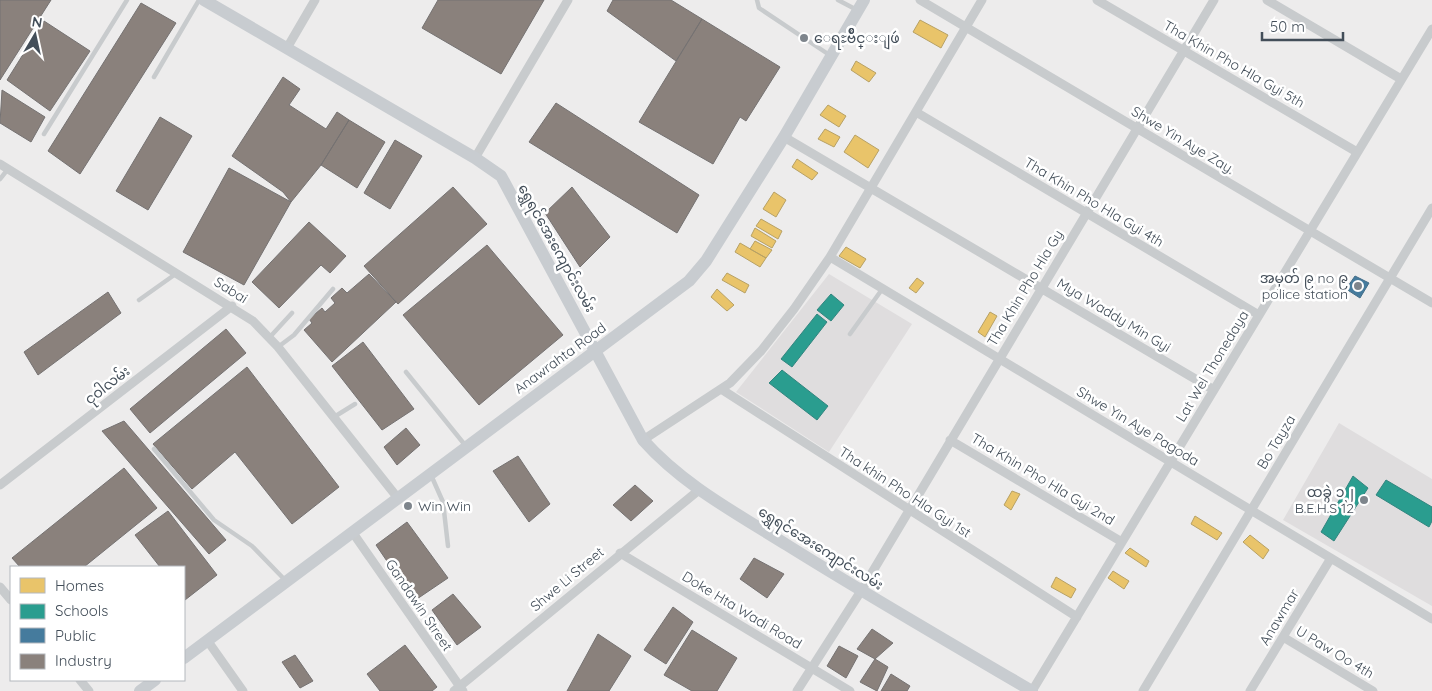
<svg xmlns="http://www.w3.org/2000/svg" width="1432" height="691" viewBox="0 0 1432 691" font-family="Quicksand,'Noto Sans Myanmar',sans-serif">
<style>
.education{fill:#dfddde}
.homes{fill:#e9c46a;stroke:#b7a165}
.schools{fill:#2a9d8f;stroke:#32857f}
.public{fill:#457b9d;stroke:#446e89}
.industry{fill:#8a817c;stroke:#757272}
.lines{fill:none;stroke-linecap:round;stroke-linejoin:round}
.lane{stroke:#c8cbcd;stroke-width:4.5}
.street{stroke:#c8cbcd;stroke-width:9}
.secondary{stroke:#c8ccd0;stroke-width:12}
.poi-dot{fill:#7e858c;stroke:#fff;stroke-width:2}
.labels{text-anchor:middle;stroke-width:5;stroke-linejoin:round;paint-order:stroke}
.poi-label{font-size:14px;fill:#434e59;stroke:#fff;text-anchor:start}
.street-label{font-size:14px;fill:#434e59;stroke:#fff}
</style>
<rect width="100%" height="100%" fill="#edecec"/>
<path class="education" d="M 829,274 L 912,324 L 829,452 L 736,392 Z
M 1339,423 L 1432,479 L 1432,606 L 1283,520 Z"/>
<path class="homes" d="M 920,20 L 948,35 L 941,48 L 913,32 Z
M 856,61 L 876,73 L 869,82 L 851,70 Z
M 828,105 L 846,116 L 839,127 L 820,115 Z
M 825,129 L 840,137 L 834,147 L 818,139 Z
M 855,135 L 879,150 L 868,168 L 844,152 Z
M 797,159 L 818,173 L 812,180 L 792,167 Z
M 774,192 L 786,200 L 776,217 L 763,209 Z
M 761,219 L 782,231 L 778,239 L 756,226 Z
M 755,228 L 776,241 L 772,248 L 751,236 Z
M 755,241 L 772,250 L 766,258 L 750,249 Z
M 740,243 L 766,258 L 760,267 L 735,252 Z
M 846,247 L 866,259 L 860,268 L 839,256 Z
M 727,273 L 749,285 L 745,293 L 722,280 Z
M 917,278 L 924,283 L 916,293 L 909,288 Z
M 717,289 L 734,305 L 727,311 L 711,297 Z
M 990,312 L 997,316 L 985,337 L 978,332 Z
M 1012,491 L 1020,494 L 1011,510 L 1004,505 Z
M 1195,516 L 1222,533 L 1217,540 L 1191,524 Z
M 1250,535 L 1269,550 L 1263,559 L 1243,542 Z
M 1130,548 L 1149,561 L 1146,567 L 1125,553 Z
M 1113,571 L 1129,581 L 1124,589 L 1108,578 Z
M 1056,577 L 1076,589 L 1071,598 L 1051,587 Z"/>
<path class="schools" d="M 831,294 L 844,305 L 831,321 L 817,310 Z
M 817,314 L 827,322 L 792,367 L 781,359 Z
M 782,370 L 828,406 L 817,420 L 769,383 Z
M 1353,476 L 1368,488 L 1334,541 L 1321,532 Z
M 1386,480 L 1432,507 L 1432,521 L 1429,527 L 1376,495 Z"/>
<path class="public" d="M 1355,276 L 1369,283 L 1360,298 L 1346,289 Z"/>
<path class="industry" d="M 0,0 L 51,0 L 0,80 Z
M 438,0 L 544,0 L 501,74 L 422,28 Z
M 613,0 L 671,0 L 702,19 L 676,61 L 607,11 Z
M 141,3 L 176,23 L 80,174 L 48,151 Z
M 702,19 L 780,67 L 746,121 L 740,117 L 713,164 L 639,122 Z
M 44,21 L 90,51 L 50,111 L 7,80 Z
M 283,77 L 300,89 L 289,105 L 326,129 L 337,112 L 349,120 L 321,165 L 291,202 L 283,192 L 232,156 Z
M 2,90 L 45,117 L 31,142 L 0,123 Z
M 556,103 L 699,195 L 677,233 L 529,142 Z
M 160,117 L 192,136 L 148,210 L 116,191 Z
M 349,120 L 385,142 L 357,188 L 321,165 Z
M 395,140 L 422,156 L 390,209 L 364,193 Z
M 229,168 L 291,202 L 244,285 L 183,252 Z
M 453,187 L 487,224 L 398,304 L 364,266 Z
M 572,187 L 610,237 L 580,267 L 545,213 Z
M 309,222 L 346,256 L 330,273 L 321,265 L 279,308 L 252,282 Z
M 487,245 L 563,335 L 479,405 L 403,315 Z
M 369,274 L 396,302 L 332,362 L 304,330 L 312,323 L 309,319 L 322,308 L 325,312 L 335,303 L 331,298 L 342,288 L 347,293 Z
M 108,292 L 121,313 L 38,375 L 24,352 Z
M 226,329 L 246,353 L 150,433 L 130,409 Z
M 363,342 L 414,409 L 382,430 L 332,366 Z
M 247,367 L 339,487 L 292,524 L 235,452 L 192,489 L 153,444 Z
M 124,421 L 226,540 L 209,554 L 102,431 Z
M 406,428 L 420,445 L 397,465 L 384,447 Z
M 518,456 L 550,504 L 529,522 L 493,471 Z
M 124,468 L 157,508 L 84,567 L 20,567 L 12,558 Z
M 635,485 L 653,501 L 631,521 L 613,505 Z
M 168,511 L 217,575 L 185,600 L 184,567 L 160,567 L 135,535 Z
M 407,522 L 448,578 L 414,601 L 376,545 Z
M 754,558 L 784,574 L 767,598 L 740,579 Z
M 453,594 L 481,627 L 457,645 L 432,610 Z
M 673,607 L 693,622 L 666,664 L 644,650 Z
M 872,629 L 893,643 L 875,659 L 857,649 Z
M 692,630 L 737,658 L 717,691 L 692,691 L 664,675 Z
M 598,634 L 631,656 L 609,691 L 567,691 Z
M 405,645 L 437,687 L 432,691 L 380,691 L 367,674 Z
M 839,646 L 858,656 L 846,678 L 827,666 Z
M 295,655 L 313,681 L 300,688 L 282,662 Z
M 875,659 L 888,667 L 877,691 L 860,682 Z
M 891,674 L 910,686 L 907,691 L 881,691 Z"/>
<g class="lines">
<path class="lane" d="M 757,0 L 759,8 L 831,56
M 838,0 L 857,10
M 154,77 L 199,0
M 44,134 L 127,0
M 0,179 L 8,169
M 139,300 L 177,273
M 850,334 L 883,288
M 269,338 L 292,313
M 278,347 L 294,335 L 333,289
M 406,372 L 465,445
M 334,417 L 355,404
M 154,449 L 214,520 L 252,546 L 285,580
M 431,475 L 443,502 L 448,546"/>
<path class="street" d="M 920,0 L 1432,303
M 1097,0 L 1357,152
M 1267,0 L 1401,79
M 287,48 L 315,0
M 916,112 L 1259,315
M 784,137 L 1214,390
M 475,158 L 568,0
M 0,164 L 253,321 L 278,347 L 397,497
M 830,257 L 1432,619
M 721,389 L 1077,617
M 643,440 L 730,383 L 761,351 L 794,309 L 830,257 L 982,0
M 950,440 L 1122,542
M 0,485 L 232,306
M 353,533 L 463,691
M 620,553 L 850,691
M 0,587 L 11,600
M 1283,637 L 1373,691
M 207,640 L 243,691
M 80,680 L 89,691
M 454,691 L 699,490
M 797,691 L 861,591 L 1214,0
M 1032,691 L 1432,29
M 1143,691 L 1432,208
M 1250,691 L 1331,558"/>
<path class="secondary" d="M 204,0 L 475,158 L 501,176 L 643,440 C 683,485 736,513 787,545 C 867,595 950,643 1032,691
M 184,658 L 689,281 L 706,261 L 784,137 L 864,0
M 140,691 L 155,680"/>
</g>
<g class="poi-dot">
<circle cx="804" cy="38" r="5"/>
<circle cx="1358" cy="286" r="5"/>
<circle cx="1364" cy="500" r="5"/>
<circle cx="408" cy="506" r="5"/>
</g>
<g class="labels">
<g class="poi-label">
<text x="814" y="43">ေရႊဗ်ိဳင္းျဖဴ</text>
<text x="1348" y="283" text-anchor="end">အမှတ် ၉ no ၉<tspan x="1348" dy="16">police station</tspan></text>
<text x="1354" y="497" text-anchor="end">ထခွဲ ၁၂<tspan x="1354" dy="16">B.E.H.S 12</tspan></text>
<text x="418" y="511">Win Win</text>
</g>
<g class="street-label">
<text transform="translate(1234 64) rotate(30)" y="5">Tha Khin Pho Hla Gyi 5th</text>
<text transform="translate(1183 140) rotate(31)" y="5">Shwe Yin Aye Zay.</text>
<text transform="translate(1094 202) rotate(31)" y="5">Tha Khin Pho Hla Gyi 4th</text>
<text transform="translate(557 248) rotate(61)" y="5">ရွှေရင်အေးကျောင်းလမ်း</text>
<text transform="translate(1025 288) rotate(-59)" y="5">Tha Khin Pho Hla Gy</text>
<text transform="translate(231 290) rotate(32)" y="5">Sabai</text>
<text transform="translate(1114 315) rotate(31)" y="5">Mya Waddy Min Gyi</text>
<text transform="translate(560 358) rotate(-36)" y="5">Anawrahta Road</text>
<text transform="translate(1212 366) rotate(-59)" y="5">Lat Wel Thonedaya</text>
<text transform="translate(107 385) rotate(-38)" y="5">ငုဝါလမ်း</text>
<text transform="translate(1138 426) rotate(31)" y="5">Shwe Yin Aye Pagoda</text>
<text transform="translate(1276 442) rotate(-59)" y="5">Bo Tayza</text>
<text transform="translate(1043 479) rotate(31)" y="5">Tha Khin Pho Hla Gyi 2nd</text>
<text transform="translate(905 492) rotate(33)" y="5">Tha khin Pho Hla Gyi 1st</text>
<text transform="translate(821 548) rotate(32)" y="5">ရွှေရင်အေးကျောင်းလမ်း</text>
<text transform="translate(567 579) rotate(-40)" y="5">Shwe Li Street</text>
<text transform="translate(419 605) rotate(56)" y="5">Gandawin Street</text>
<text transform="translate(742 610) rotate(31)" y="5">Doke Hta Wadi Road</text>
<text transform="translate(1279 617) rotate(-59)" y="5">Anawmar</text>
<text transform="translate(1335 652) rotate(31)" y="5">U Paw Oo 4th</text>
</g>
</g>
<rect x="10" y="566" width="175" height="115" fill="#ffffff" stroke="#b4b8bd"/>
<rect x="20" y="578" width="25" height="15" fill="#e9c46a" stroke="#b4b8bd"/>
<text x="55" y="591" font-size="15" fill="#434e59">Homes</text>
<rect x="20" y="604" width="25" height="15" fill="#2a9d8f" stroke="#b4b8bd"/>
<text x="55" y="616" font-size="15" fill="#434e59">Schools</text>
<rect x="20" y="628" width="25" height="15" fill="#457b9d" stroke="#b4b8bd"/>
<text x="55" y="641" font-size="15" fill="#434e59">Public</text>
<rect x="20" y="654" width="25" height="15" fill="#8a817c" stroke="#b4b8bd"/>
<text x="55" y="666" font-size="15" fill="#434e59">Industry</text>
<g transform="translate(35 35) rotate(9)" stroke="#ffffff" stroke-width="4" paint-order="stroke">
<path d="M0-4L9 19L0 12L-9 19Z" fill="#434e59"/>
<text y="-8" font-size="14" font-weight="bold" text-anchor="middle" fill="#434e59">N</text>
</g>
<path d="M1262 32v8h81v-8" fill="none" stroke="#434e59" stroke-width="2.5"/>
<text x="1270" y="32" font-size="15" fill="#434e59" stroke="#ffffff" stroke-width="4" paint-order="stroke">50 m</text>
</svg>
